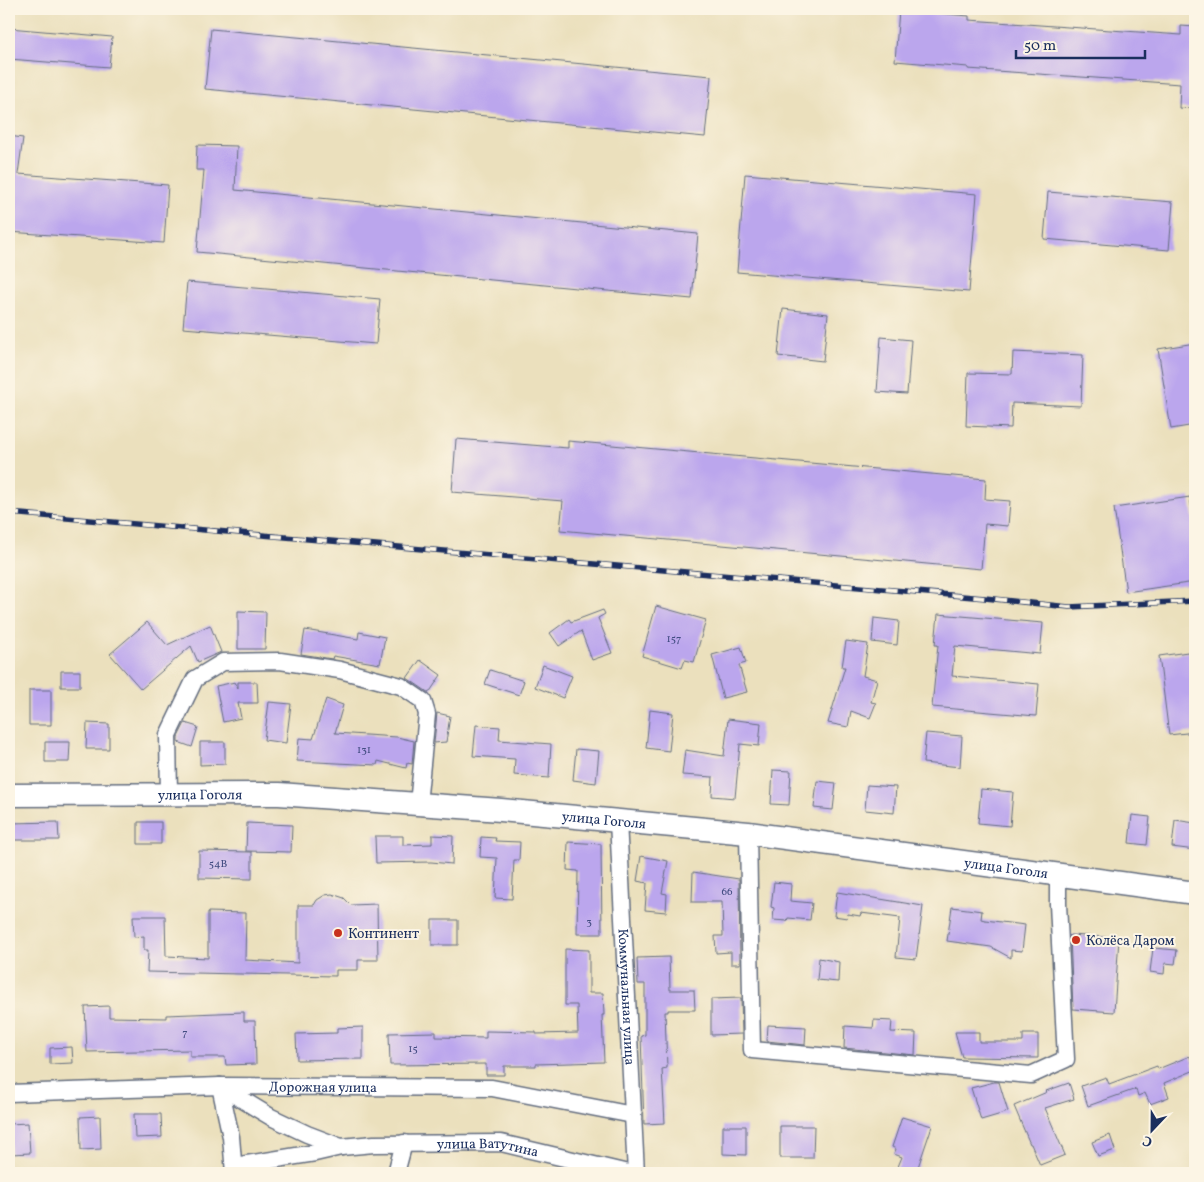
<svg xmlns="http://www.w3.org/2000/svg" width="1204" height="1182" viewBox="0 0 1204 1182" font-family="Vollkorn,serif">
<style>
.building{fill:#bba6ed}
.lines{fill:none;stroke-linecap:round;stroke-linejoin:round}
.minor-casing{stroke:#646d7f;stroke-width:19}
.secondary-casing{stroke:#646d7f;stroke-width:25}
.minor{stroke:#fff;stroke-width:16}
.secondary{stroke:#fff;stroke-width:22}
.rail-casing{stroke:#1b2f5e;stroke-width:5.5}
.rail{stroke:#fcf5e5;stroke-width:4;stroke-dasharray:11;stroke-linecap:butt}
.poi-dot{fill:#c8321e;stroke:#fcf5e5;stroke-width:2}
.labels{text-anchor:middle;stroke-width:4;stroke-linejoin:round;paint-order:stroke}
.number-label{font-size:11px;fill:#434d82}
.street-label{font-size:14px;fill:#1b2f5e;stroke:#fcf5e5}
.poi-label{font-size:14px;fill:#1b2f5e;stroke:#fcf5e5;text-anchor:start}
</style>
<rect width="100%" height="100%" fill="#fcf5e5"/>
<filter id="ink" filterUnits="userSpaceOnUse"><feTurbulence type="fractalNoise" baseFrequency=".02" numOctaves="2"/><feDisplacementMap in="SourceGraphic" scale="10" xChannelSelector="R" yChannelSelector="G"/><feConvolveMatrix kernelMatrix="1 2 1 2 8 2 1 2 1" color-interpolation-filters="sRGB"/></filter>
<filter id="wash" filterUnits="userSpaceOnUse"><feTurbulence type="fractalNoise" baseFrequency=".0096" numOctaves="4" result="noise"/><feDisplacementMap in="SourceGraphic" scale="20" xChannelSelector="R" yChannelSelector="G"/><feGaussianBlur stdDeviation="1.12" result="paint"/><feColorMatrix in="noise" values="0 0 0 0 0 0 0 0 0 0 0 0 0 0 0 0 0 1.4 0 .05"/><feComposite in="paint" operator="in"/></filter>
<g filter="url(#wash)">
<rect width="100%" height="100%" fill="#ebe0bd"/>
<g id="blocks">
<path class="building" d="M 899,10 L 969,16 L 969,20 L 1181,35 L 1181,26 L 1195,27 L 1195,109 L 1179,108 L 1180,84 L 968,69 L 968,67 L 895,61 Z
M 9,28 L 112,37 L 109,67 L 9,59 Z
M 211,29 L 711,76 L 705,137 L 205,89 Z
M 9,136 L 23,138 L 18,174 L 168,185 L 164,243 L 9,232 Z
M 197,145 L 237,146 L 235,190 L 698,234 L 692,299 L 197,252 L 204,170 L 196,170 Z
M 745,174 L 977,194 L 969,292 L 737,272 Z
M 1048,192 L 1173,202 L 1169,250 L 1044,239 Z
M 187,282 L 380,299 L 376,344 L 183,328 Z
M 783,309 L 828,314 L 823,361 L 778,356 Z
M 881,337 L 911,340 L 907,394 L 877,392 Z
M 1195,343 L 1195,425 L 1171,429 L 1158,349 Z
M 1013,352 L 1083,355 L 1081,406 L 1012,403 L 1011,428 L 966,426 L 968,373 L 1012,374 Z
M 456,439 L 568,448 L 568,441 L 986,479 L 985,499 L 1010,501 L 1008,526 L 985,524 L 981,569 L 560,530 L 563,501 L 452,492 Z
M 1190,497 L 1195,531 L 1195,582 L 1126,592 L 1114,508 Z
M 656,606 L 706,620 L 694,662 L 685,660 L 682,668 L 642,656 Z
M 603,610 L 605,614 L 598,618 L 612,653 L 592,660 L 581,631 L 559,646 L 550,633 L 569,619 L 571,622 Z
M 238,611 L 266,612 L 265,649 L 238,649 Z
M 938,614 L 1043,623 L 1040,654 L 955,646 L 952,676 L 1039,684 L 1036,716 L 932,707 L 938,645 L 935,645 Z
M 874,618 L 899,621 L 897,645 L 872,642 Z
M 147,622 L 167,645 L 210,625 L 221,652 L 198,662 L 191,646 L 141,689 L 110,654 Z
M 305,630 L 358,639 L 359,632 L 385,637 L 380,664 L 333,656 L 332,659 L 301,654 Z
M 846,641 L 868,644 L 863,676 L 877,680 L 871,702 L 876,703 L 870,718 L 851,711 L 848,727 L 828,723 L 845,667 L 842,667 Z
M 741,647 L 746,663 L 739,665 L 747,692 L 723,698 L 712,655 Z
M 1195,651 L 1195,732 L 1169,735 L 1159,656 Z
M 420,660 L 441,675 L 429,693 L 407,678 Z
M 543,665 L 572,676 L 563,698 L 535,687 Z
M 490,670 L 524,681 L 519,695 L 485,684 Z
M 61,671 L 80,671 L 80,687 L 61,687 Z
M 235,682 L 238,688 L 238,682 L 257,682 L 258,703 L 238,703 L 241,718 L 223,722 L 216,686 Z
M 29,690 L 51,690 L 51,725 L 29,725 Z
M 326,699 L 343,705 L 335,733 L 397,737 L 414,741 L 412,764 L 407,763 L 406,768 L 378,761 L 377,765 L 297,761 L 299,738 L 313,739 Z
M 269,702 L 291,704 L 286,743 L 264,740 Z
M 650,710 L 673,713 L 669,751 L 646,748 Z
M 437,713 L 450,716 L 446,742 L 434,743 Z
M 728,719 L 761,723 L 759,746 L 740,744 L 735,798 L 712,796 L 713,777 L 682,775 L 685,750 L 724,756 Z
M 87,723 L 109,724 L 109,749 L 86,749 Z
M 185,723 L 198,727 L 192,747 L 178,742 L 178,737 Z
M 476,725 L 500,727 L 499,740 L 551,744 L 549,778 L 514,775 L 515,759 L 473,756 Z
M 926,733 L 962,736 L 960,767 L 923,763 Z
M 45,742 L 70,742 L 69,762 L 45,762 Z
M 200,742 L 225,742 L 225,764 L 200,765 Z
M 576,749 L 599,751 L 596,783 L 573,780 Z
M 773,770 L 791,771 L 789,805 L 771,804 Z
M 817,781 L 836,783 L 833,810 L 814,808 Z
M 867,785 L 896,787 L 894,813 L 865,810 Z
M 981,789 L 1013,792 L 1010,826 L 978,823 Z
M 1132,815 L 1150,817 L 1147,845 L 1129,843 Z
M 1175,820 L 1195,823 L 1195,850 L 1172,847 Z
M 58,822 L 59,840 L 9,840 L 9,823 Z
M 138,822 L 161,822 L 161,844 L 138,844 Z
M 247,823 L 292,825 L 291,852 L 246,851 Z
M 432,835 L 453,836 L 452,864 L 431,862 L 376,863 L 375,836 L 403,836 L 403,845 L 432,844 Z
M 481,837 L 496,838 L 495,841 L 520,842 L 519,860 L 514,860 L 512,899 L 495,898 L 497,858 L 480,857 Z
M 568,842 L 601,844 L 602,934 L 577,934 L 578,871 L 567,870 Z
M 199,851 L 252,852 L 252,879 L 199,878 Z
M 641,856 L 668,861 L 662,893 L 667,894 L 666,912 L 645,910 L 647,883 L 637,881 Z
M 693,872 L 739,879 L 740,964 L 731,964 L 731,952 L 716,953 L 715,936 L 723,936 L 722,902 L 692,902 Z
M 774,882 L 791,884 L 790,901 L 812,903 L 810,920 L 788,918 L 787,921 L 773,920 L 774,908 L 771,907 Z
M 837,892 L 923,906 L 916,959 L 896,957 L 900,918 L 861,913 L 860,916 L 848,914 L 847,918 L 834,916 Z
M 332,894 L 344,898 L 351,905 L 377,904 L 378,960 L 358,960 L 358,970 L 336,970 L 336,976 L 147,972 L 148,950 L 144,950 L 144,936 L 134,937 L 133,916 L 165,916 L 166,956 L 208,958 L 208,912 L 246,913 L 245,960 L 298,963 L 298,905 L 314,905 L 317,900 L 325,895 Z
M 952,907 L 982,911 L 981,919 L 985,920 L 1025,925 L 1022,951 L 1011,950 L 1011,958 L 991,947 L 947,941 Z
M 432,920 L 458,920 L 458,945 L 432,945 Z
M 1070,935 L 1119,938 L 1114,1012 L 1073,1009 Z
M 1153,948 L 1177,950 L 1175,964 L 1165,963 L 1164,974 L 1150,972 Z
M 565,949 L 589,950 L 589,993 L 603,993 L 604,1015 L 602,1015 L 604,1062 L 536,1064 L 536,1066 L 504,1066 L 504,1075 L 486,1075 L 486,1064 L 390,1065 L 389,1033 L 436,1032 L 436,1037 L 486,1038 L 486,1031 L 536,1032 L 536,1034 L 578,1033 L 577,1005 L 565,1005 Z
M 669,957 L 670,990 L 694,990 L 695,1010 L 668,1010 L 668,1012 L 665,1012 L 667,1068 L 662,1069 L 665,1123 L 644,1124 L 641,1036 L 645,1035 L 645,984 L 638,984 L 637,958 Z
M 819,958 L 839,962 L 838,982 L 817,980 Z
M 741,998 L 742,1034 L 711,1035 L 711,999 Z
M 109,1006 L 109,1017 L 166,1018 L 166,1015 L 244,1012 L 244,1021 L 255,1021 L 256,1064 L 226,1065 L 225,1057 L 190,1057 L 190,1050 L 87,1052 L 85,1007 Z
M 874,1020 L 892,1021 L 891,1032 L 916,1033 L 915,1055 L 844,1048 L 845,1026 L 873,1028 Z
M 768,1025 L 806,1027 L 805,1045 L 767,1041 Z
M 363,1027 L 363,1059 L 297,1060 L 296,1034 L 337,1033 L 337,1028 Z
M 955,1032 L 979,1032 L 979,1042 L 1023,1042 L 1023,1034 L 1038,1034 L 1038,1058 L 962,1057 Z
M 72,1047 L 73,1063 L 50,1064 L 50,1048 Z
M 1190,1056 L 1195,1070 L 1164,1083 L 1169,1097 L 1150,1104 L 1145,1093 L 1138,1096 L 1136,1089 L 1088,1106 L 1081,1086 L 1106,1077 L 1109,1084 L 1157,1066 L 1158,1069 Z
M 994,1082 L 999,1082 L 1008,1112 L 981,1120 L 971,1088 Z
M 1069,1083 L 1074,1099 L 1045,1108 L 1065,1155 L 1040,1165 L 1031,1144 L 1030,1144 L 1014,1106 L 1047,1092 L 1046,1091 Z
M 134,1114 L 161,1114 L 162,1137 L 135,1138 Z
M 100,1116 L 101,1149 L 81,1150 L 80,1117 Z
M 902,1117 L 932,1126 L 916,1173 L 908,1173 L 897,1169 L 902,1157 L 894,1154 L 896,1149 L 892,1147 Z
M 28,1123 L 30,1153 L 11,1154 L 9,1124 Z
M 723,1126 L 746,1126 L 746,1155 L 723,1154 Z
M 780,1126 L 814,1126 L 813,1158 L 780,1158 Z
M 1110,1135 L 1115,1150 L 1098,1156 L 1092,1142 Z"/>
</g>
</g>
<g filter="url(#ink)">
<use href="#blocks" fill-opacity="0" stroke="#646d7f" stroke-width="1"/>
<g class="lines">
<defs>
<g id="minor">
<path d="M 169,794 L 168,735 L 195,679 L 223,662 L 280,661 L 340,670 L 401,686 L 423,701 L 427,714 L 418,804"/>
<path id="s1" d="M 618,821 L 636,1173"/>
<path d="M 748,833 L 752,1050 L 1031,1075 L 1066,1059 L 1058,904 L 1058,874"/>
<path d="M 220,1086 L 271,1117 L 307,1134 L 341,1147"/>
<path d="M 220,1086 L 231,1137 L 234,1173"/>
<path id="s2" d="M 9,1093 L 220,1086 L 492,1088 L 633,1115"/>
<path id="s3" d="M 234,1166 L 315,1153 L 341,1147 L 374,1144 L 501,1143 L 628,1173"/>
<path d="M 396,1173 L 404,1143"/>
</g>
<g id="secondary">
<path id="s4" d="M 9,795 L 279,794 L 501,810 L 748,833 L 1195,893"/>
</g>
</defs>
<use href="#minor" class="minor-casing"/>
<use href="#secondary" class="secondary-casing"/>
<use href="#minor" class="minor"/>
<use href="#secondary" class="secondary"/>
<defs>
<path id="rail" d="M 9,513 L 985,598 L 1069,607 L 1195,601"/>
</defs>
<use href="#rail" class="rail-casing"/>
<use href="#rail" class="rail"/>
</g>
</g>
<g class="poi-dot">
<circle cx="338" cy="933" r="5"/>
<circle cx="1076" cy="940" r="5"/>
</g>
<g class="labels">
<g class="number-label">
<text x="674" y="642">157</text>
<text x="364" y="753">131</text>
<text x="218" y="867">54В</text>
<text x="727" y="895">66</text>
<text x="589" y="925">3</text>
<text x="185" y="1036">7</text>
<text x="413" y="1052">15</text>
</g>
<g class="street-label">
<text dy="5" stroke="none"><textPath href="#s4" startOffset="191">улица Гоголя</textPath></text>
<text dy="5" stroke="none"><textPath href="#s4" startOffset="596">улица Гоголя</textPath></text>
<text dy="5" stroke="none"><textPath href="#s4" startOffset="1001">улица Гоголя</textPath></text>
<text dy="5" stroke="none"><textPath href="#s1" startOffset="176">Коммунальная улица</textPath></text>
<text dy="5" stroke="none"><textPath href="#s2" startOffset="314">Дорожная улица</textPath></text>
<text dy="5" stroke="none"><textPath href="#s3" startOffset="256">улица Ватутина</textPath></text>
</g>
<g class="poi-label">
<text x="348" y="938">Континент</text>
<text x="1086" y="945">Колёса Даром</text>
</g>
</g>
<rect width="1204" height="1182" fill="none" stroke="#fcf5e5" stroke-width="30"/>
<g transform="translate(1152 1130) rotate(202)" stroke="#fcf5e5" stroke-width="4" paint-order="stroke">
<path d="M0-4L9 19L0 12L-9 19Z" fill="#1b2f5e"/>
<text y="-8" font-size="14" font-weight="bold" text-anchor="middle" fill="#1b2f5e">С</text>
</g>
<path d="M1016 50v8h129v-8" fill="none" stroke="#1b2f5e" stroke-width="2.5"/>
<text x="1024" y="50" font-size="15" fill="#1b2f5e" stroke="#fcf5e5" stroke-width="4" paint-order="stroke">50 m</text>
</svg>
